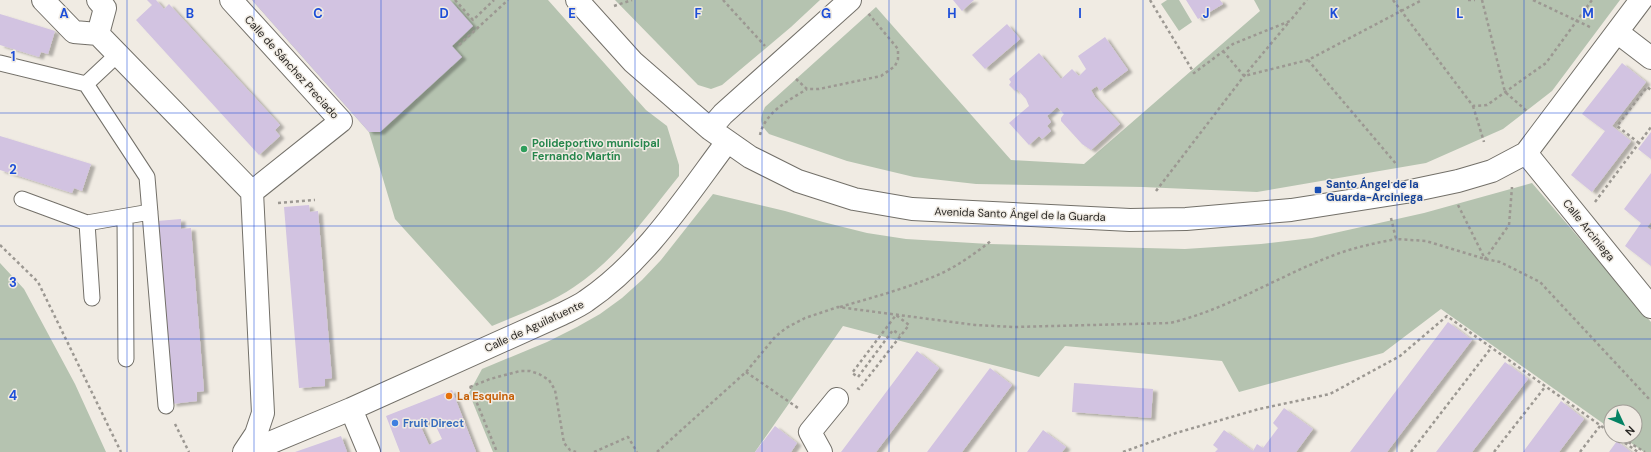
<svg xmlns="http://www.w3.org/2000/svg" width="1651" height="452" viewBox="0 0 1651 452" font-family="'DM Sans',sans-serif">
<style>
.green{fill:#b5c3b0}
.building{fill:#d2c3e1;fill-rule:evenodd;filter:url(#shadow)}
.lines{fill:none;stroke-linecap:round;stroke-linejoin:round}
.lane-casing{stroke:#737069;stroke-width:17}
.street-casing{stroke:#737069;stroke-width:24}
.path{stroke:#9c9892;stroke-width:2.5;stroke-dasharray:3 3;stroke-linecap:butt}
.lane{stroke:#fff;stroke-width:15}
.street{stroke:#fff;stroke-width:22}
.grid{fill:none;stroke:#1d4ed8;stroke-width:1;stroke-opacity:0.55}
.leisure-dot{fill:#2e9e5b;stroke:#f0ebe3;stroke-width:1.5}
.transit-dot{fill:#1a4fb4;stroke:#f0ebe3;stroke-width:1.5}
.food-dot{fill:#e8710a;stroke:#f0ebe3;stroke-width:1.5}
.shop-dot{fill:#3f7fe0;stroke:#f0ebe3;stroke-width:1.5}
.labels{text-anchor:middle;stroke-width:3;stroke-linejoin:round;paint-order:stroke}
.street-label{font-size:11px;fill:#2a2825;stroke:#f0ebe3}
.leisure-label{font-size:11px;font-weight:bold;fill:#27864d;stroke:#f0ebe3;text-anchor:start}
.transit-label{font-size:11px;font-weight:bold;fill:#164399;stroke:#f0ebe3;text-anchor:start}
.food-label{font-size:11px;font-weight:bold;fill:#c56008;stroke:#f0ebe3;text-anchor:start}
.shop-label{font-size:11px;font-weight:bold;fill:#366cbe;stroke:#f0ebe3;text-anchor:start}
.grid-label{font-size:13px;text-anchor:middle;font-weight:bold;fill:#1d4ed8;stroke:#f0ebe3;stroke-width:3;stroke-linejoin:round;paint-order:stroke}
</style>
<defs>
<filter id="shadow"><feDropShadow dx="4.5" dy="2.5" stdDeviation="1" flood-color="#0004"/></filter>
</defs>
<rect width="100%" height="100%" fill="#f0ebe3"/>
<path class="green" d="M 252,0 L 548,0 L 646,110 L 667,126 L 679,165 L 679,176 C 647,216 617,258 574,287 C 549,304 520,314 492,326 L 395,219 L 369,132 Z
M 615,0 L 820,0 L 791,27 L 722,85 L 711,89 L 698,85 Z
M 1167,0 L 1179,0 L 1192,22 L 1179,31 L 1161,4 Z
M 1254,0 L 1620,0 L 1552,91 L 1503,129 L 1426,163 L 1257,192 L 1143,187 L 976,184 L 914,177 L 847,161 L 769,134 C 760,124 759,120 765,107 L 876,7 L 1011,160 L 1084,164 L 1260,11 Z
M 1532,183 L 1651,322 L 1651,452 L 1644,452 L 1621,436 L 1635,436 L 1635,412 L 1611,412 L 1611,429 L 1441,309 L 1383,353 L 1239,392 L 1222,361 L 1065,346 L 1039,377 L 843,326 L 755,452 L 493,452 L 469,393 L 482,369 L 547,342 L 577,327 L 600,314 L 622,298 L 642,280 L 661,260 L 713,194 L 785,211 L 823,222 L 867,233 L 906,239 L 989,244 L 1185,249 L 1261,244 L 1312,238 L 1424,213 Z
M 0,263 L 24,289 L 75,384 L 106,452 L 0,452 Z"/>
<path class="building" d="M 147,0 L 156,0 L 164,9 L 169,4 L 280,125 L 275,130 L 280,136 L 259,155 L 136,20 L 152,5 Z
M 252,0 L 450,0 L 473,26 L 452,46 L 462,57 L 380,132 L 369,132 Z
M 953,0 L 974,0 L 962,11 Z
M 1186,0 L 1220,0 L 1223,4 L 1198,19 Z
M 0,14 L 55,31 L 48,54 L 41,52 L 39,57 L 0,45 Z
M 1007,24 L 1020,39 L 985,69 L 972,55 Z
M 1105,37 L 1128,70 L 1100,91 L 1097,86 L 1091,90 L 1095,97 L 1120,124 L 1091,150 L 1082,144 L 1061,121 L 1061,118 L 1064,114 L 1057,107 L 1047,116 L 1051,122 L 1047,126 L 1051,131 L 1042,139 L 1039,136 L 1029,145 L 1009,123 L 1029,106 L 1026,99 L 1017,89 L 1015,91 L 1009,85 L 1011,82 L 1009,79 L 1039,53 L 1061,79 L 1072,69 L 1079,76 L 1086,69 L 1078,56 Z
M 1622,63 L 1646,82 L 1612,126 L 1631,141 L 1592,192 L 1571,175 L 1605,131 L 1582,114 Z
M 1651,132 L 1651,159 L 1638,149 Z
M 0,136 L 91,164 L 82,191 L 74,188 L 72,193 L 0,170 Z
M 1651,173 L 1651,222 L 1647,227 L 1651,230 L 1651,266 L 1625,246 L 1641,223 L 1624,209 Z
M 309,205 L 310,212 L 318,211 L 332,378 L 325,379 L 325,386 L 299,388 L 284,207 Z
M 181,219 L 181,229 L 191,228 L 204,391 L 197,392 L 197,401 L 172,404 L 157,221 Z
M 1448,322 L 1472,340 L 1387,452 L 1350,452 Z
M 917,351 L 939,368 L 920,394 L 876,452 L 841,452 Z
M 1505,362 L 1528,379 L 1472,452 L 1436,452 Z
M 990,368 L 1012,385 L 962,452 L 927,452 Z
M 1074,383 L 1153,389 L 1151,418 L 1072,412 Z
M 452,390 L 476,452 L 400,452 L 386,416 ZM 433,420 L 442,439 L 429,445 L 420,425 Z
M 1561,401 L 1584,419 L 1559,452 L 1523,452 Z
M 1284,408 L 1313,429 L 1296,452 L 1215,452 L 1218,449 L 1213,445 L 1224,430 L 1253,451 L 1257,444 L 1263,448 L 1278,428 L 1273,423 Z
M 775,426 L 797,443 L 791,452 L 755,452 Z
M 1043,430 L 1066,447 L 1062,452 L 1027,452 Z
M 341,436 L 347,452 L 295,452 Z
M 1617,441 L 1631,452 L 1609,452 Z"/>
<g class="lines">
<defs>
<path id="lane" d="M 0,63 L 86,84 L 147,177 L 166,406
M 86,84 L 118,54
M 22,199 L 87,223 L 150,212
M 125,217 L 126,359
M 87,223 L 92,298"/>
<path id="street" d="M 43,0 L 74,32 L 98,34
M 98,0 L 105,8 L 98,34 L 252,192 L 263,413 L 256,434 L 244,452
M 231,0 L 341,121 L 252,192
M 577,0 L 633,62 L 710,129 L 750,157 L 798,181 L 854,199 L 912,209 L 1130,220 L 1186,219 L 1291,210 L 1406,192 L 1458,181 L 1492,171 L 1526,153 L 1641,0
M 1617,32 L 1651,58
M 710,129 L 723,114 L 850,0
M 1526,153 L 1651,307
M 351,409 L 369,452
M 248,452 L 351,409 L 562,314 C 570,310 579,306 586,301 C 645,261 685,198 727,142
M 821,452 L 810,432 L 837,399"/>
</defs>
<use href="#lane" class="lane-casing"/>
<use href="#street" class="street-casing"/>
<path class="path" d="M 455,0 L 473,20 L 494,0
M 723,0 L 765,46
M 1150,0 L 1194,73 L 1233,44 L 1290,21 L 1307,0
M 1393,0 L 1473,106 L 1487,105 L 1546,63 L 1592,0
M 1468,0 L 1475,0
M 1482,0 L 1505,92 L 1528,112
M 1533,0 L 1592,28
M 614,6 L 632,0
M 459,45 L 508,0
M 1223,51 L 1244,76 L 1308,60 L 1422,0
M 1308,60 L 1397,165
M 796,79 L 807,89 L 819,89 L 881,76 L 895,66 L 898,59 L 898,49 L 868,13
M 1473,106 L 1484,142
M 760,135 C 765,112 788,101 807,89
M 1639,143 L 1617,126 L 1647,87 L 1651,90
M 1156,191 L 1244,76 L 1289,22
M 1595,202 L 1651,127
M 278,203 L 315,200
M 1458,205 L 1485,259 L 1509,225 L 1512,187
M 1391,218 L 1396,239 L 1426,241 L 1485,259 L 1500,262 L 1540,282 L 1651,401
M 0,245 L 38,282 L 121,452
M 840,307 C 874,297 908,288 940,274 C 959,265 976,253 992,240
M 746,372 L 798,408
M 470,386 L 497,452
M 470,387 L 490,379 L 520,371 L 530,371 L 539,374 L 549,380 L 555,390 L 564,443 L 570,450 L 576,452
M 857,388 L 859,389 L 909,325 L 896,315 L 852,373 L 858,377 L 893,330 L 900,335
M 175,424 L 189,452
M 1615,436 L 1638,452
M 1618,436 L 1645,452
M 594,452 L 628,437 L 637,452
M 657,452 L 746,372 L 775,337 L 786,328 L 805,318 L 838,307 L 975,325 L 1014,327 L 1170,323 C 1229,309 1280,275 1337,254 C 1356,247 1376,243 1396,239
M 1123,452 L 1176,433 L 1259,409 L 1330,394 L 1400,356 L 1447,316 L 1611,433
M 1411,452 L 1491,348
M 1494,452 L 1545,387
M 1580,452 L 1600,426"/>
<use href="#lane" class="lane"/>
<use href="#street" class="street"/>
</g>
<path class="grid" d="M 127,0 L 127,452M 254,0 L 254,452M 381,0 L 381,452M 508,0 L 508,452M 635,0 L 635,452M 762,0 L 762,452M 889,0 L 889,452M 1016,0 L 1016,452M 1143,0 L 1143,452M 1270,0 L 1270,452M 1397,0 L 1397,452M 1524,0 L 1524,452M 0,113 L 1651,113M 0,226 L 1651,226M 0,339 L 1651,339"/>
<circle class="leisure-dot" cx="524" cy="149" r="4"/>
<rect class="transit-dot" x="1314" y="186" width="8" height="8" rx="2"/>
<circle class="food-dot" cx="449" cy="396" r="4"/>
<circle class="shop-dot" cx="395" cy="423" r="4"/>
<g class="labels">
<g class="street-label">
<text transform="translate(292 67) rotate(48)" y="4">Calle de Sánchez Preciado</text>
<text transform="translate(1020 214) rotate(2)" y="4">Avenida Santo Ángel de la Guarda</text>
<text transform="translate(1589 230) rotate(51)" y="4">Calle Arciniega</text>
<text transform="translate(534 326) rotate(-25)" y="4">Calle de Aguilafuente</text>
</g>
<g class="leisure-label">
<text x="532" y="147">Polideportivo municipal<tspan x="532" dy="13">Fernando Martín</tspan></text>
</g>
<g class="transit-label">
<text x="1326" y="188">Santo Ángel de la<tspan x="1326" dy="13">Guarda-Arciniega</tspan></text>
</g>
<g class="food-label">
<text x="457" y="400">La Esquina</text>
</g>
<g class="shop-label">
<text x="403" y="427">Fruit Direct</text>
</g>
</g>
<g class="grid-label">
<text x="64" y="18">A</text>
<text x="190" y="18">B</text>
<text x="318" y="18">C</text>
<text x="444" y="18">D</text>
<text x="572" y="18">E</text>
<text x="698" y="18">F</text>
<text x="826" y="18">G</text>
<text x="952" y="18">H</text>
<text x="1080" y="18">I</text>
<text x="1206" y="18">J</text>
<text x="1334" y="18">K</text>
<text x="1460" y="18">L</text>
<text x="1588" y="18">M</text>
<text x="13" y="61">1</text>
<text x="13" y="174">2</text>
<text x="13" y="287">3</text>
<text x="13" y="400">4</text>
</g>
<g transform="translate(1623 424) rotate(134)"><circle r="19" fill="#f0ebe3" stroke="#a19d97"/>
<path d="M0-3L7 15L0 10L-7 15Z" fill="#048263"/>
<text y="-6" font-size="11" font-weight="bold" text-anchor="middle" fill="#2a2825">N</text>
</g>
</svg>
